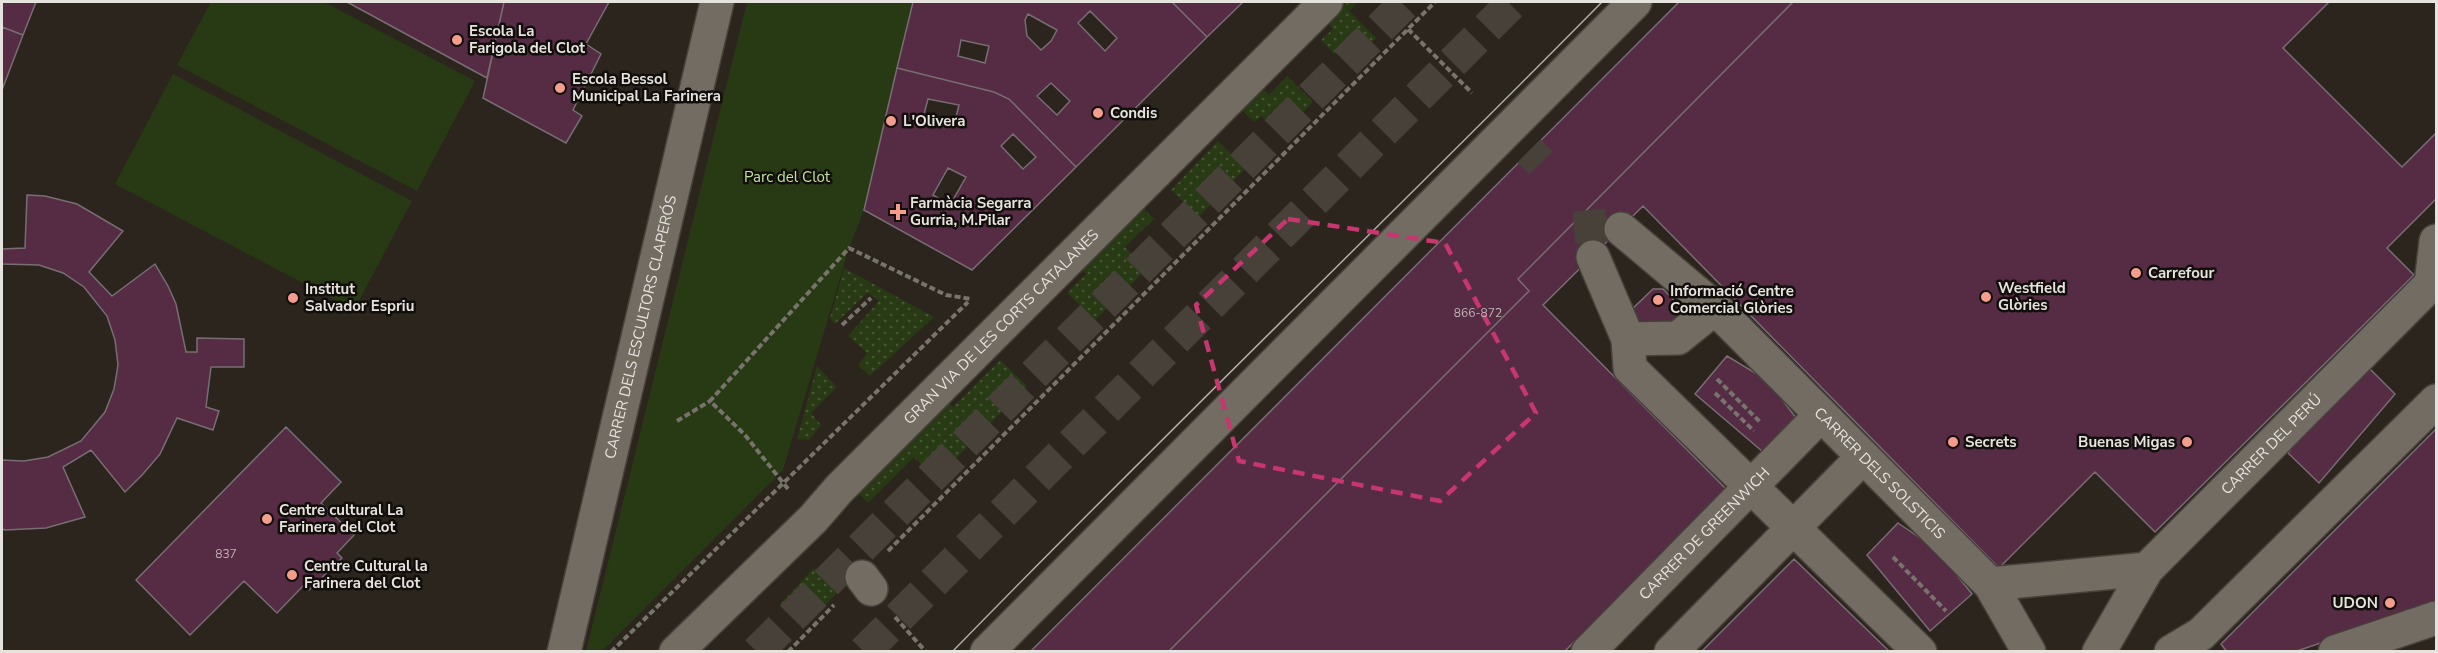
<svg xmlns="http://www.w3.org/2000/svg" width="2438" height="653" viewBox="0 0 2438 653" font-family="'Nunito Sans',sans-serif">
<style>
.grass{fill:url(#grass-dots)}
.park{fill:#283a14}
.building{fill:#552c43;stroke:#786d73;stroke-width:1.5;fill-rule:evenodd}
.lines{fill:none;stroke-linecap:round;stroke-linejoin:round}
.street-tunnel{stroke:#47413a;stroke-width:33;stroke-dasharray:33 16;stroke-linecap:butt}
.primary-tunnel{stroke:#47413a;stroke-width:33;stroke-dasharray:33 16;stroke-linecap:butt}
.street-casing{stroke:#46413a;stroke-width:36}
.path{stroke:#78736d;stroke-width:4;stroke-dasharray:6 3;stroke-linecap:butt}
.street{stroke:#736c63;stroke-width:33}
.tram{stroke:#b1ada7;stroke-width:1.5}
.marked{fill:none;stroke:#c7366e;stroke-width:4.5;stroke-dasharray:12 8;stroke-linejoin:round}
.poi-dot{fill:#f59d8d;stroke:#110e0b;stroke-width:2}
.labels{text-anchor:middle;stroke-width:5;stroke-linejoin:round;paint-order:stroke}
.number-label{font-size:12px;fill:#c2b4b6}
.poi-label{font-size:15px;font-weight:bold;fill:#e6e2dd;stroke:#110e0b;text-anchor:start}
.park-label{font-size:15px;fill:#bfe29d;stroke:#110e0b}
.street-label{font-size:15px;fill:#e6e2dd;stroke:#110e0b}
</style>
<defs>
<pattern id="grass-dots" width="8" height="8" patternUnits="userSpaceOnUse" patternTransform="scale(1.5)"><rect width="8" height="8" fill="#283a14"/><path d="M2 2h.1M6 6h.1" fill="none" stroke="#475636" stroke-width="1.8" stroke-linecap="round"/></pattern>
</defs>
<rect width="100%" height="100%" fill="#2b251d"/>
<path class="grass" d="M 1344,2 L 1358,2 L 1349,11 L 1376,38 L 1359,56 L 1346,42 L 1334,54 L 1321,40 L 1333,29 L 1326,20 Z
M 1287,76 L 1313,102 L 1280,135 L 1261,116 L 1254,122 L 1240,108 L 1261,87 L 1269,95 Z
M 1218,141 L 1246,168 L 1188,228 L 1179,219 L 1190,208 L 1171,190 Z
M 1140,205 L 1154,219 L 1125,247 L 1147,269 L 1095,320 L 1067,293 L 1086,274 L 1078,265 Z
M 844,268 L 934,317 L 870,376 L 858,365 L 867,353 L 848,336 L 879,301 L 868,292 L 835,324 L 830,318 Z
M 1000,360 L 1027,386 L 936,479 L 914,457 L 868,503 L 855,490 L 945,399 L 953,407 Z
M 817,366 L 837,387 L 811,413 L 821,425 L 809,440 L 797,439 Z
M 814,568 L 839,591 L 804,627 L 780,604 Z"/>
<path class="park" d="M 211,2 L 324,2 L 475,81 L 417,191 L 177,65 Z
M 747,2 L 912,2 L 864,210 L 849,248 L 783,470 L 607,646 L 601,651 L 586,651 Z
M 173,74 L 412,201 L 354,310 L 115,184 Z"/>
<path class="building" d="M 2,2 L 36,2 L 23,35 L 2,27 Z
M 347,2 L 504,2 L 487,78 Z
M 504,2 L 609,2 L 586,44 L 601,54 L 573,110 L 582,116 L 566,143 L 483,98 Z
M 913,2 L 1172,2 L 1207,37 L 1076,167 L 1009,99 L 994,92 L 897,68 ZM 1090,11 L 1117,38 L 1105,51 L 1078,23 ZM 1028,14 L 1057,30 L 1051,41 L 1041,50 L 1027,36 L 1025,20 ZM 961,40 L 989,46 L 985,63 L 958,56 ZM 1051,83 L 1070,101 L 1057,115 L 1037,96 Z
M 1172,2 L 1243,2 L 1207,37 Z
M 1679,2 L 1793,2 L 1518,279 L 1529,291 L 1168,652 L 1030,652 Z
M 1793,2 L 2329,2 L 2283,48 L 2402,167 L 2436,133 L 2436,199 L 2387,248 L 2414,275 L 2155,532 L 2095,472 L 1999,568 L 1643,206 L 1543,305 L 1727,490 L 1564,652 L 1168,652 L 1529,291 L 1518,279 Z
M 2,27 L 23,35 L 2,90 Z
M 897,68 L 994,92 L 1009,99 L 1076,167 L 972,270 L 864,210 ZM 928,99 L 959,105 L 955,121 L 924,114 ZM 1013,134 L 1036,157 L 1023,169 L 1001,146 ZM 948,168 L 966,177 L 950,205 L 933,195 Z
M 27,195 L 45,196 L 77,204 L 123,231 L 89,272 L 112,296 L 155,264 L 168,286 L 176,304 L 186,352 L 197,352 L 197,338 L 244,339 L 244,367 L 211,367 L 206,407 L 219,411 L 213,430 L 177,418 L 160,454 L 143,474 L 125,492 L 91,450 L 63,467 L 85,517 L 46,528 L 5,530 L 2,529 L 2,460 L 24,461 L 48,457 L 81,441 L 105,412 L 114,389 L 118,365 L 115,340 L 107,316 L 84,287 L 63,273 L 39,265 L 2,264 L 2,249 L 25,248 Z
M 1653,289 L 1663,289 L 1691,318 L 1649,332 L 1629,312 Z
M 1727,356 L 1767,380 L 1803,427 L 1769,457 L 1695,394 Z
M 2370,369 L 2395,394 L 2319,483 L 2288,453 L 2312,417 Z
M 286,427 L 341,482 L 321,503 L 354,535 L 337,553 L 342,558 L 309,590 L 304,585 L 277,613 L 244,581 L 190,635 L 136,580 Z
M 2436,429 L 2436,604 L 2294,652 L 2227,652 L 2221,644 Z
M 1898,523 L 1935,548 L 1972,594 L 1930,631 L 1867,555 Z
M 1794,559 L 1890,652 L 1701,652 Z"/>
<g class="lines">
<path class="street-tunnel" d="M 1529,151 L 1541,163
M 1589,210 L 1593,257"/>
<path class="primary-tunnel" d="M 757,652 L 1406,2
M 864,652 L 1513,2"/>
<defs>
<g id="street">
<path d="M 1621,229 L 1715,308"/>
<path id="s1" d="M 1593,257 L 1628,339 L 1678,338 L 1715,308 L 1990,584 L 2029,652"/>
<path d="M 1628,339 L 1630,368 L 1920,652"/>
<path d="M 862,577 L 871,589"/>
<path d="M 1990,584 L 2147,569"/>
<path id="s2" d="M 564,652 L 717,2"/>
<path id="s3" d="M 676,652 L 813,519 L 839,489 L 1326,2"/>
<path d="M 987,652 L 1635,2"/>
<path id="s4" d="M 1588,652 L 1820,416"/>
<path d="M 1671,652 L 1863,457"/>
<path id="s5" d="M 2099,652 L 2147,569 L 2431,284 L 2436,241"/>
<path d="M 2171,652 L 2201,634 L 2436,401"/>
<path d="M 2335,652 L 2436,618"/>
</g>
</defs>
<use href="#street" class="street-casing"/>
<path class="path" d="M 1408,29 L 1472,93
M 842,325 L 871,298
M 1717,379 L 1761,423
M 1715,393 L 1754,431
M 677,421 L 710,401
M 788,489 L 745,435 L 710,401 L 849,248 L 946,295 L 971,299
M 888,551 L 1435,2
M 1893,557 L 1946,611
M 895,617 L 926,652
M 611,652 L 968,302
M 788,652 L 834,605"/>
<use href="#street" class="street"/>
<path class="tram" d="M 952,652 C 1166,432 1387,220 1602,2"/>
</g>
<path class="marked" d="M 1288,219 L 1445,243 L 1536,413 L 1440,501 L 1239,461 L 1196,305 Z"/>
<g class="poi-dot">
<circle cx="457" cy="40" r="6"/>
<circle cx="560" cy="88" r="6"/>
<circle cx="1098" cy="113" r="6"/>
<circle cx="891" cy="121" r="6"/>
<path d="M895 203h6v6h6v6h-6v6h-6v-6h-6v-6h6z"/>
<circle cx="2136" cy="273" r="6"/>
<circle cx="1986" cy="297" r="6"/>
<circle cx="293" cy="298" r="6"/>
<circle cx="1658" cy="300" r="6"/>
<circle cx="1953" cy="442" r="6"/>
<circle cx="2187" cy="442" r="6"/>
<circle cx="267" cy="519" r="6"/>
<circle cx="292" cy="575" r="6"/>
<circle cx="2390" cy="603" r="6"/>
</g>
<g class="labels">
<g class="number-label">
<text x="1478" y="317">866-872</text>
<text x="226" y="558">837</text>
</g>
<g class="poi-label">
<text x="469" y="36">Escola La<tspan x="469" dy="17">Farigola del Clot</tspan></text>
<text x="572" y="84">Escola Bessol<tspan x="572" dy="17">Municipal La Farinera</tspan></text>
<text x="1110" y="118">Condis</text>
<text x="903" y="126">L'Olivera</text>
<text x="910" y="208">Farmàcia Segarra<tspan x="910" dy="17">Gurria, M.Pilar</tspan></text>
<text x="2148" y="278">Carrefour</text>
<text x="1998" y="293">Westfield<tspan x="1998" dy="17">Glòries</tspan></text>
<text x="305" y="294">Institut<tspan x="305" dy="17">Salvador Espriu</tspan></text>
<text x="1670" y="296">Informació Centre<tspan x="1670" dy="17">Comercial Glòries</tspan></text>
<text x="1965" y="447">Secrets</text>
<text x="2175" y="447" text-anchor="end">Buenas Migas</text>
<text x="279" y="515">Centre cultural La<tspan x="279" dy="17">Farinera del Clot</tspan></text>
<text x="304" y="571">Centre Cultural la<tspan x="304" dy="17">Farinera del Clot</tspan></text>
<text x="2378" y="608" text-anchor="end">UDON</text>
</g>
<g class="park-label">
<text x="787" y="182">Parc del Clot</text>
</g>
<g class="street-label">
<text dy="5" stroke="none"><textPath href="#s2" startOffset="334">CARRER DELS ESCULTORS CLAPERÓS</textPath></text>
<text dy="5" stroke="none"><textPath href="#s3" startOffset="460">GRAN VIA DE LES CORTS CATALANES</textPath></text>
<text dy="5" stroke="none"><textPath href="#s5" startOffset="272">CARRER DEL PERÚ</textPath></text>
<text dy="5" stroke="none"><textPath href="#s1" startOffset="420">CARRER DELS SOLSTICIS</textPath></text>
<text dy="5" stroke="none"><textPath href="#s4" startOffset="166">CARRER DE GREENWICH</textPath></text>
</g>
</g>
<rect width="2438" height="653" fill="none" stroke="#e6e2dd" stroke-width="6"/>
</svg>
